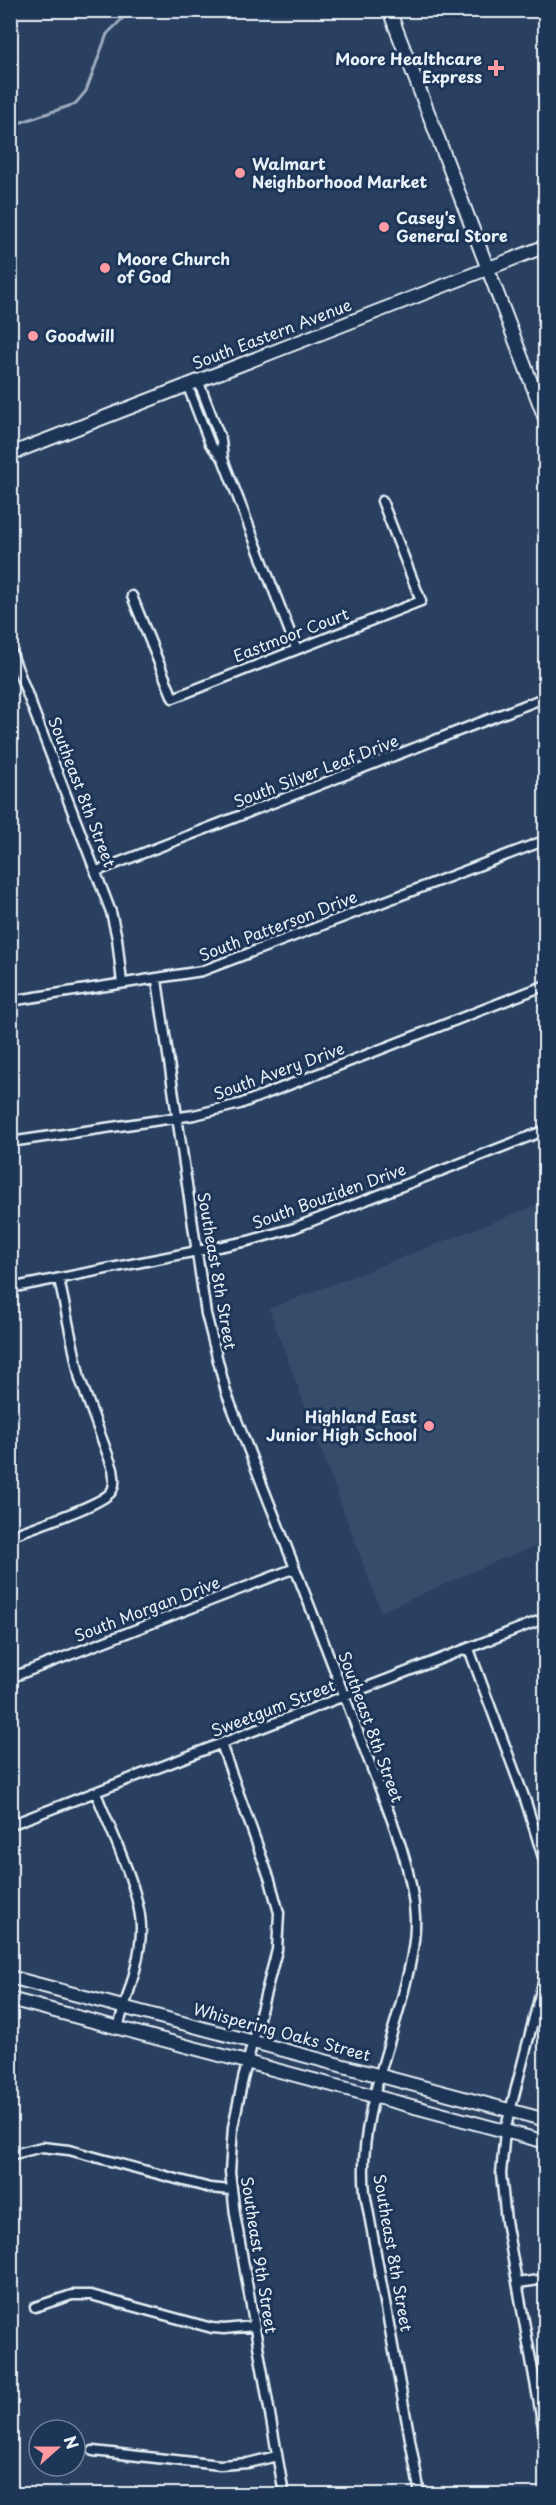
<svg xmlns="http://www.w3.org/2000/svg" width="556" height="2505" viewBox="0 0 556 2505" font-family="'Playpen Sans',sans-serif">
<style>
.built{fill:#364d6b}
.lines{fill:none;stroke-linecap:round;stroke-linejoin:round}
.stream{stroke:#9dabbd;stroke-width:3}
.street-casing{stroke:#e8f1f8;stroke-width:13}
.secondary-casing{stroke:#e8f1f8;stroke-width:16}
.street{stroke:#1d3557;stroke-width:8}
.secondary{stroke:#1d3557;stroke-width:12}
.poi-dot{fill:#ff9aa2;stroke:#1d3557;stroke-width:2}
.labels{text-anchor:middle;stroke-width:6;stroke-linejoin:round;paint-order:stroke}
.poi-label{font-size:16px;font-weight:bold;fill:#e8f1f8;stroke:#1d3557;text-anchor:start}
.street-label{font-size:16px;fill:#e8f1f8;stroke:#1d3557}
</style>
<rect width="100%" height="100%" fill="#294061"/>
<filter id="ink" filterUnits="userSpaceOnUse"><feTurbulence type="fractalNoise" baseFrequency=".0167" numOctaves="2"/><feDisplacementMap in="SourceGraphic" scale="12" xChannelSelector="R" yChannelSelector="G"/><feConvolveMatrix kernelMatrix="1 2 1 2 8 2 1 2 1" color-interpolation-filters="sRGB"/></filter>
<g filter="url(#ink)">
<path class="built" d="M 545,1202 L 545,1543 L 502,1559 L 381,1612 L 269,1309 Z"/>
<g class="lines">
<path class="stream" d="M 10,126 L 75,104 L 86,91 L 107,34 L 131,10"/>
<defs>
<path id="street" d="M 10,33 L 10,36
M 198,380 L 221,440 L 223,459 L 296,648
M 187,384 L 210,444 L 223,459
M 132,596 L 173,698 L 421,601 L 382,501
M 10,649 L 111,912 L 117,938 L 122,983
M 97,871 L 546,697
M 157,980 L 206,1314 L 226,1392 C 272,1511 320,1629 364,1748 C 384,1802 412,1859 415,1917 C 416,1946 408,1974 401,2002 C 384,2064 358,2127 365,2193 L 420,2494
M 10,1001 L 202,971 L 546,840
M 10,1142 L 194,1115 L 240,1104 L 546,985
M 10,1288 L 248,1241 L 294,1228 L 546,1130
M 10,1536 C 30,1528 100,1506 111,1492 C 116,1485 114,1476 113,1469 L 80,1379 L 59,1279
M 469,1649 L 526,1802 L 546,1867
M 10,1678 L 295,1568
M 221,1744 L 270,1880 L 279,1913 L 277,1950 L 243,2079 L 233,2127 L 230,2172 L 235,2214 L 284,2494
M 96,1793 C 110,1829 141,1892 141,1928 C 141,1961 127,1996 118,2027
M 10,1825 L 546,1618
M 546,1971 L 505,2131 L 501,2174 L 506,2221 L 546,2443
M 10,2155 L 42,2147 L 69,2150 L 210,2188 L 231,2190
M 518,2283 L 546,2279
M 35,2307 L 72,2295 L 91,2295 L 212,2328 L 224,2329 L 254,2326
M 93,2451 L 220,2465 L 248,2463 L 277,2456"/>
<path id="secondary" d="M 389,10 L 546,421
M 10,454 L 546,246
M 10,1977 L 546,2120
M 10,1999 L 546,2142"/>
</defs>
<use href="#street" class="street-casing"/>
<use href="#secondary" class="secondary-casing"/>
<use href="#street" class="street"/>
<use href="#secondary" class="secondary"/>
</g>
</g>
<g class="poi-dot">
<path d="M493 59h6v6h6v6h-6v6h-6v-6h-6v-6h6z"/>
<circle cx="240" cy="173" r="6"/>
<circle cx="384" cy="227" r="6"/>
<circle cx="105" cy="268" r="6"/>
<circle cx="33" cy="336" r="6"/>
<circle cx="429" cy="1426" r="6"/>
</g>
<g class="labels">
<g class="poi-label">
<text x="482" y="65" text-anchor="end">Moore Healthcare<tspan x="482" dy="18">Express</tspan></text>
<text x="252" y="170">Walmart<tspan x="252" dy="18">Neighborhood Market</tspan></text>
<text x="396" y="224">Casey's<tspan x="396" dy="18">General Store</tspan></text>
<text x="117" y="265">Moore Church<tspan x="117" dy="18">of God</tspan></text>
<text x="45" y="342">Goodwill</text>
<text x="417" y="1423" text-anchor="end">Highland East<tspan x="417" dy="18">Junior High School</tspan></text>
</g>
<g class="street-label">
<text transform="translate(272 334) rotate(-21)" y="6">South Eastern Avenue</text>
<text transform="translate(291 635) rotate(-21)" y="6">Eastmoor Court</text>
<text transform="translate(316 771) rotate(-21)" y="6">South Silver Leaf Drive</text>
<text transform="translate(82 792) rotate(69)" y="6">Southeast 8th Street</text>
<text transform="translate(278 926) rotate(-21)" y="6">South Patterson Drive</text>
<text transform="translate(279 1071) rotate(-20)" y="6">South Avery Drive</text>
<text transform="translate(329 1196) rotate(-20)" y="6">South Bouziden Drive</text>
<text transform="translate(217 1271) rotate(80)" y="6">Southeast 8th Street</text>
<text transform="translate(147 1609) rotate(-21)" y="6">South Morgan Drive</text>
<text transform="translate(273 1708) rotate(-21)" y="6">Sweetgum Street</text>
<text transform="translate(371 1727) rotate(70)" y="6">Southeast 8th Street</text>
<text transform="translate(282 2032) rotate(15)" y="6">Whispering Oaks Street</text>
<text transform="translate(393 2253) rotate(80)" y="6">Southeast 8th Street</text>
<text transform="translate(259 2255) rotate(81)" y="6">Southeast 9th Street</text>
</g>
</g>
<rect width="556" height="2505" fill="none" stroke="#1d3557" stroke-width="36"/>
<rect x="18" y="18" width="520" height="2469" fill="none" stroke="#e8f1f8" stroke-width="2" filter="url(#ink)"/>
<g transform="translate(57 2448) rotate(69)"><circle r="28" fill="#1d3557" stroke="#6e8097" stroke-width="1.5"/>
<path d="M0-4.5L10 22L0 15L-10 22Z" fill="#ff9aa2"/>
<text y="-9" font-size="16" font-weight="bold" text-anchor="middle" fill="#e8f1f8">N</text>
</g>
</svg>
